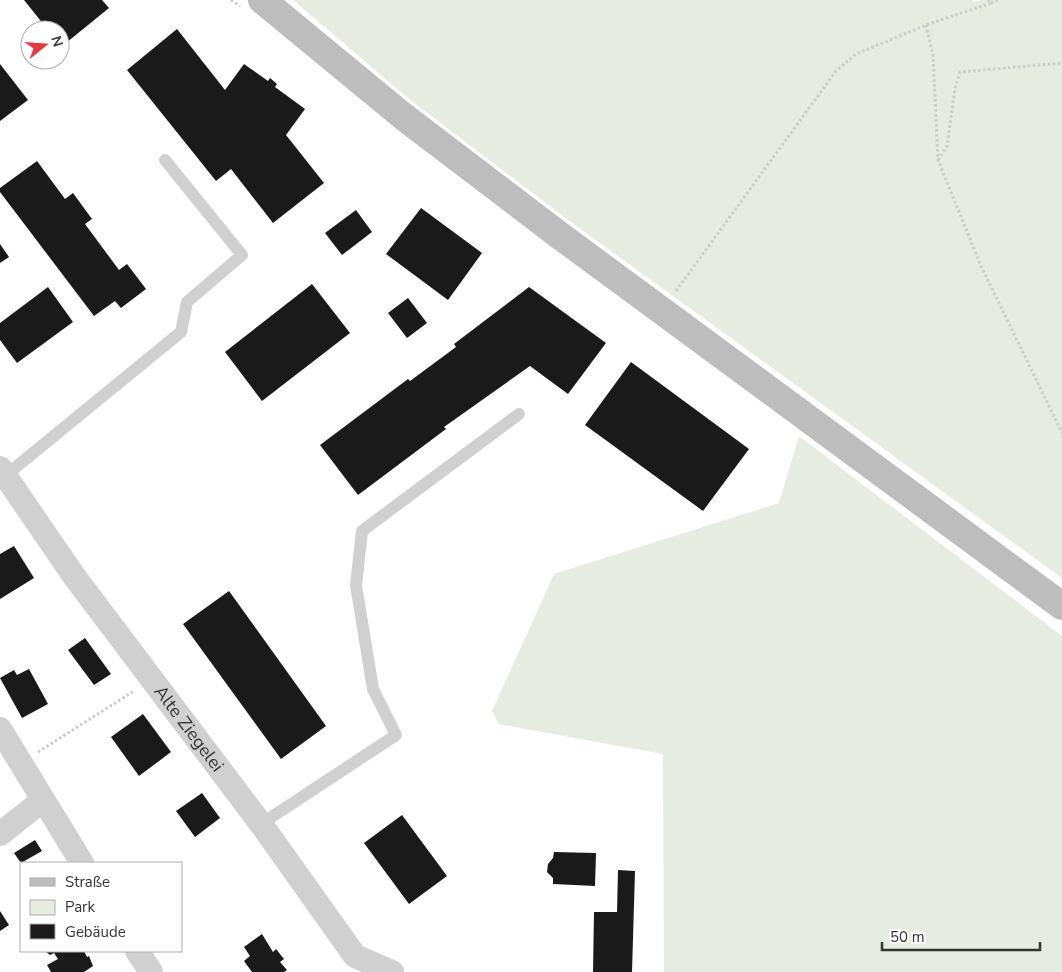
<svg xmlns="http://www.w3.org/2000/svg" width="1062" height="972" viewBox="0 0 1062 972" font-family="'Nunito Sans',sans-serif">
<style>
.green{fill:#e6ecdf}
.building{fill:#1a1a1a}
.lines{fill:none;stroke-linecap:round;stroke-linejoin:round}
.path{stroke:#cdcdcd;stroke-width:3;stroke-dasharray:2.5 2.5;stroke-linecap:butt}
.lane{stroke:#d0d0d0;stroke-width:12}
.street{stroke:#d0d0d0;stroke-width:24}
.secondary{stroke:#bdbdbd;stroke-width:28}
.labels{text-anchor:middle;stroke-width:5;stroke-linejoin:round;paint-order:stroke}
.street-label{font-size:18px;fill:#333;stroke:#fff}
</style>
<rect width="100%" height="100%" fill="#fff"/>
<path class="green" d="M 293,0 L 972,0 L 975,2 L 981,0 L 1062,0 L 1062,578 L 564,217 L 409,99 Z
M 799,436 L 1062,636 L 1062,972 L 664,972 L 663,754 L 499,724 L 492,711 L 554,574 L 779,503 Z"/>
<path class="building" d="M 24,0 L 102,0 L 109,8 L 61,47 L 60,30 L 48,30 Z
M 177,29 L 225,90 L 244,64 L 268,81 L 270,78 L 277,84 L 275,87 L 305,109 L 286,135 L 324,183 L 273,223 L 231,169 L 216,181 L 127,70 Z
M 0,64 L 28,100 L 0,121 Z
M 37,161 L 65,199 L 73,193 L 92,219 L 85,224 L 119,270 L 127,264 L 146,289 L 121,308 L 115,301 L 94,316 L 0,192 L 0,188 Z
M 421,208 L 482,253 L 448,300 L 386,254 Z
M 356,210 L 372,232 L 342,255 L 325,233 Z
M 0,244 L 9,257 L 0,263 Z
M 312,284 L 350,333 L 262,401 L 225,352 Z
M 48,287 L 73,322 L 17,363 L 0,340 L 0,323 Z
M 529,287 L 606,343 L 568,394 L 530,366 L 444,427 L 446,429 L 358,495 L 320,445 L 408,379 L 410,381 L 456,347 L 454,344 Z
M 408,298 L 427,323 L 407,338 L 388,313 Z
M 631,362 L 749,449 L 703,511 L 585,425 Z
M 14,546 L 34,578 L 0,599 L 0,554 Z
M 229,591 L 326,726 L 281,759 L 183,624 Z
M 85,638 L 111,674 L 94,685 L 68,650 Z
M 29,669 L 48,704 L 22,718 L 0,678 L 14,670 L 17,675 Z
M 143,714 L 171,752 L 139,776 L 111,737 Z
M 202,793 L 220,818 L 195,837 L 176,811 Z
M 402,815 L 447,876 L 409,904 L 364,843 Z
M 35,840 L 42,851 L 21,863 L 14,853 Z
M 554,852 L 596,853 L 595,886 L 553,884 L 553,878 L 547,872 L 548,864 L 553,858 Z
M 618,870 L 635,871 L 632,972 L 593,972 L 594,912 L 617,912 Z
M 0,911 L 9,925 L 0,931 Z
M 262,934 L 273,952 L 276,949 L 284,959 L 280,962 L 287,970 L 284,972 L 252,972 L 244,961 L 250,956 L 244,947 Z
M 45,951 L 84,951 L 87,957 L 89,956 L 93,966 L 84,972 L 51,972 L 47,965 L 58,959 L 54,953 L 50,955 Z"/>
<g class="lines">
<path class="path" d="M 231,0 L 240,6
M 991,3 L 998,0
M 926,25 L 933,55 L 938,160 L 981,266 L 1062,433
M 938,160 L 947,146 L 955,88 L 960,72 L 1062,63
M 676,291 L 836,71 L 856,54 L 926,25 L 991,3 L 988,0
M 38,752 L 134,691"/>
<path class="lane" d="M 5,476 L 181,332 L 187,302 L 242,255 L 165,160
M 261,824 L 396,735 L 373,689 L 356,585 L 362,531 L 519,414"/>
<g class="street">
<path id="s1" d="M 0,468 L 74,576 L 261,824 L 355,956 L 392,972"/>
<path d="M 0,729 L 82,863"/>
<path d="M 0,834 L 43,800"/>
<path d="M 137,951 L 151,972"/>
</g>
<path class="secondary" d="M 262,0 L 404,117 L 559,235 L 1062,606"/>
</g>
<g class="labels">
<g class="street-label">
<text dy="6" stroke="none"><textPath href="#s1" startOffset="322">Alte Ziegelei</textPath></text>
</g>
</g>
<rect x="20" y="862" width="162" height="90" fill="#ffffff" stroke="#adadad"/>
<rect x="30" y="878" width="25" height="8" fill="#bdbdbd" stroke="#adadad"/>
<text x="65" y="887" font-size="15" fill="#333333">Straße</text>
<rect x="30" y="900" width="25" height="15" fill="#e6ecdf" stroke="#adadad"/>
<text x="65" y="912" font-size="15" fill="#333333">Park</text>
<rect x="30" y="924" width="25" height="15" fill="#1a1a1a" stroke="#adadad"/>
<text x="65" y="937" font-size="15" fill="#333333">Gebäude</text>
<g transform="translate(45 45) rotate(73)"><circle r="24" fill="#ffffff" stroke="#adadad"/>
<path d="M0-4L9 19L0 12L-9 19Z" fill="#e63946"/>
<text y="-8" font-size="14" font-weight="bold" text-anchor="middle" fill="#333333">N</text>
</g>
<path d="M882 942v8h158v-8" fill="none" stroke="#333333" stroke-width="2.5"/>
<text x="890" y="942" font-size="15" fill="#333333" stroke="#ffffff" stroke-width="4" paint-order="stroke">50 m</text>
</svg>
